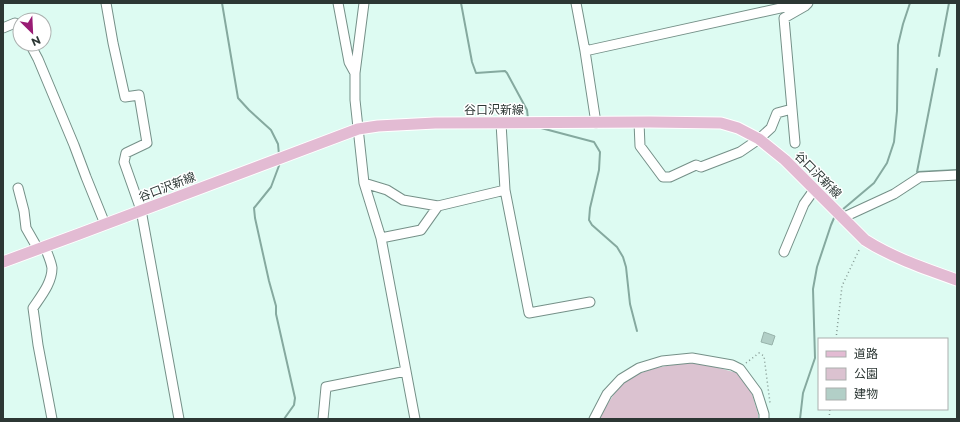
<svg xmlns="http://www.w3.org/2000/svg" width="960" height="422" viewBox="0 0 960 422" font-family="Montserrat,'Noto Sans JP',sans-serif">
<style>
.green{fill:#dbc2d0}
.lines{fill:none;stroke-linecap:round;stroke-linejoin:round}
.stream{stroke:#85a99f;stroke-width:2}
.building{fill:#b2cfc7;stroke:#97b2aa}
.minor-casing{stroke:#759088;stroke-width:11}
.major-casing{stroke:#fff;stroke-width:13}
.path{stroke:#829791;stroke-width:1.5;stroke-dasharray:1 3;stroke-linecap:butt}
.minor{stroke:#fff;stroke-width:9}
.major{stroke:#e3bbd3;stroke-width:11}
.labels{text-anchor:middle;stroke-width:3;stroke-linejoin:round;paint-order:stroke}
.street-label{font-size:12px;fill:#2c3734;stroke:#fff}
</style>
<rect width="100%" height="100%" fill="#ddfbf2"/>
<path class="green" d="M 693,361 L 737,373 L 751,391 L 758,414 L 758,419 L 599,419 L 607,405 L 620,385 L 638,374 L 656,368 Z"/>
<g class="lines">
<path class="stream" d="M 222,3 L 238,98 L 249,110 L 271,130 L 278,144 L 279,155
M 461,3 L 472,62 L 476,73 L 505,71 L 507,73 L 527,110 L 528,119
M 939,56 L 949,3
M 937,69 L 917,172 L 957,170
M 541,128 L 594,142 L 600,152 L 599,170 L 590,208 L 589,220 L 592,225 L 617,247 L 623,257 L 626,267 L 630,304 L 637,331
M 280,163 L 271,187 L 254,208 L 255,218 L 269,281 L 276,306 L 276,314 L 295,398 L 294,405 L 284,419
M 842,210 L 874,183 L 887,163 L 894,142 L 897,111 L 898,45 L 903,24 L 910,3
M 800,419 L 803,393 L 815,358 L 813,289 L 817,267 L 831,225 L 834,218 L 836,216"/>
</g>
<path class="building" d="M 764,332 L 775,336 L 772,345 L 761,342 Z"/>
<g class="lines">
<defs>
<path id="minor" d="M 106,3 L 113,43 L 125,97 L 139,95 L 147,143 L 126,153 L 124,162 L 141,210 L 179,419
M 338,3 L 349,62 L 355,73
M 364,3 L 355,73 L 355,100 L 364,183 L 381,238 L 415,419
M 576,3 L 585,51 L 596,123
M 3,28 L 15,23 L 20,25
M 30,44 L 38,59 L 74,145 L 86,177 L 105,224
M 585,51 L 803,3
M 792,109 L 795,143
M 639,122 L 640,146 L 663,177 L 670,177 L 696,165 L 701,167 L 740,152 L 759,139 L 771,128 L 777,113 L 792,109 L 784,18 L 805,6 L 808,3
M 501,123 L 505,190 L 529,313 L 590,302
M 364,183 L 387,190 L 403,200 L 438,206
M 18,188 L 24,211 L 26,228 L 38,249
M 842,218 L 894,194 L 920,177 L 957,175
M 381,238 L 421,230 L 438,206 L 505,190
M 45,247 C 47,253 51,261 52,268 C 52,283 41,296 33,308 L 38,345 L 52,419
M 784,252 L 804,204 L 814,190
M 323,419 L 326,387 L 406,371
M 594,419 L 607,394 L 621,379 L 639,368 L 662,361 L 692,358 L 732,365 L 740,369 L 757,392 L 764,414 L 764,419"/>
<path id="major" d="M 3,262 L 79,234 L 358,129 L 378,126 L 435,123 L 650,122 L 721,123 L 738,128 L 759,139 L 785,160 L 865,240 C 893,258 926,269 957,280"/>
</defs>
<use href="#minor" class="minor-casing"/>
<use href="#major" class="major-casing"/>
<path class="path" d="M 836,339 L 842,286 L 860,248
M 746,363 L 759,353 L 764,356 L 770,403
M 829,419 L 830,409"/>
<use href="#minor" class="minor"/>
<use href="#major" class="major"/>
</g>
<g class="labels">
<g class="street-label">
<text x="494" y="114">谷口沢新線</text>
<text transform="translate(818 175) rotate(45)" y="4">谷口沢新線</text>
<text transform="translate(167 187) rotate(-21)" y="4">谷口沢新線</text>
</g>
</g>
<rect width="960" height="422" fill="none" stroke="#2c3734" stroke-width="8"/>
<rect x="818" y="338" width="130" height="72" fill="#ffffff" stroke="#abafae"/>
<rect x="826" y="351" width="20" height="6" fill="#e3bbd3" stroke="#abafae"/>
<text x="854" y="358" font-size="12" fill="#2c3734">道路</text>
<rect x="826" y="368" width="20" height="12" fill="#dbc2d0" stroke="#abafae"/>
<text x="854" y="378" font-size="12" fill="#2c3734">公園</text>
<rect x="826" y="388" width="20" height="12" fill="#b2cfc7" stroke="#abafae"/>
<text x="854" y="398" font-size="12" fill="#2c3734">建物</text>
<g transform="translate(32 32) rotate(156)"><circle r="19" fill="#ffffff" stroke="#abafae"/>
<path d="M0-3L7 15L0 10L-7 15Z" fill="#991c74"/>
<text y="-6" font-size="11" font-weight="bold" text-anchor="middle" fill="#2c3734">N</text>
</g>
</svg>
